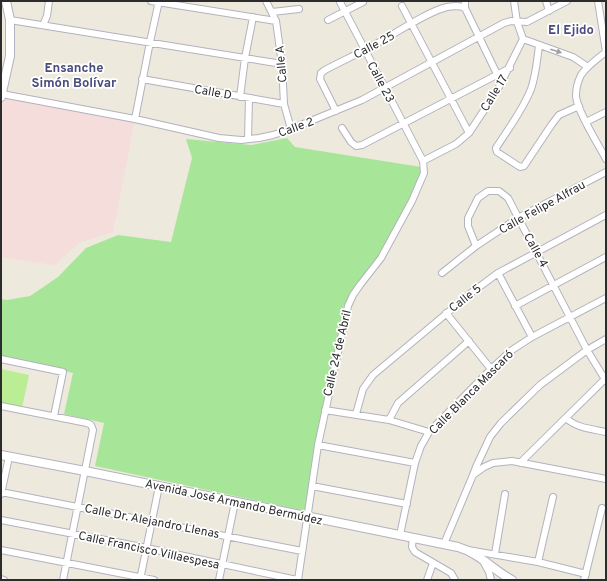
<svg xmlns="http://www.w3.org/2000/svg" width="607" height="581" viewBox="0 0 607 581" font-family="Overpass,sans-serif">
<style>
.medical{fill:#f4dddb}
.grass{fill:#a7e699}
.pitch{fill:#baed94}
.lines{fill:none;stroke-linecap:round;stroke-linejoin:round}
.street-casing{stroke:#b2b2c0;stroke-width:8}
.secondary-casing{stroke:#b2b2c0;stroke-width:10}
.street{stroke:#fff;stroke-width:6}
.secondary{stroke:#fff;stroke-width:8}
.oneway{fill:#a0a0a0}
.labels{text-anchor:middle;stroke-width:3.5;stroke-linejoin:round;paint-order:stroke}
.street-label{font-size:12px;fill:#2c2c2c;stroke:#fff}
.neighbourhood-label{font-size:13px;font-weight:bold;fill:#4a4c7e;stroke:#fff}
</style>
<rect width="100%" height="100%" fill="#eee9dd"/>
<path class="medical" d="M 2,94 L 135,119 L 113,232 L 79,243 L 54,265 L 1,257 Z"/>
<path class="grass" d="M 287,138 L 295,147 L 421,167 L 423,173 L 381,258 L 344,305 L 305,511 L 95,466 L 104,423 L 64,414 L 73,373 L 1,357 L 1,299 L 7,300 L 30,296 L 58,277 L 86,248 L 118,235 L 171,242 L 192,158 L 186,139 L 251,145 Z"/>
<path class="pitch" d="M 1,369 L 29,375 L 22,408 L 1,404 Z"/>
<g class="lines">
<defs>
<path id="street" d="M 151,1 L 276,21
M 266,1 L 276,21 L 282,64 L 284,104 L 291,129
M 465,1 L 465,8 L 497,74
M 546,1 L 549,11
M 598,1 L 606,52
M 402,6 L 469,133
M 272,12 L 299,9
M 10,20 L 282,64
M 328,20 L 363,2
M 43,25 L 47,16 L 49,1
M 523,39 L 573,57 L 588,67
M 539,46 C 537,60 536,75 531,89 C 523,110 508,129 496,148 L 497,152 L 520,167 L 524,166 L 552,124 L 559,115 L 579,106
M 606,52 C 598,58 587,66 581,75 C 578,81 576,89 576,96 C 577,111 598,144 606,159
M 142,79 L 284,104
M 2,94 L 135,119 L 219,138 L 241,140 L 259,138 L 273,135 L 291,129 L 362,100 L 504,23 L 511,21 L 527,22 L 567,1
M 240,97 L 245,58 L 253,17
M 336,111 L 320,79 L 321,73 L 325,70 C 344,60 364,51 383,40 C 401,30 427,12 447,7 C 453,6 459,5 465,8
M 135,119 L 150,42 L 159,1
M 586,122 L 606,112
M 342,128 L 351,142 L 356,146 L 362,145 L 510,68
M 248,139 L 249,98
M 423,161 L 456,144 L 469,133 L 498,89 L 523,39 L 517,22 L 514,1
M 476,246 L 468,226 L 468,218 L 478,198 L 488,191 L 499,191 L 508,198 L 587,350 L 606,381
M 442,273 L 476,246 L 518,218 L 606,172
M 498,273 L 532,337
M 515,306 L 606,257
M 446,313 L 491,369
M 1,359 L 63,372 L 54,416
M 1,406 L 87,423 L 91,425 L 93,430 L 63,580
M 325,410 L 389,420 L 429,432
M 356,414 L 363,389 L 373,375 L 471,293 L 498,273 L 606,215
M 566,418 C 576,428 592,429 606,432
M 389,420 L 398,403 L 469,341
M 318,445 L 415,463
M 520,463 L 606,378
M 473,475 L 484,467 L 493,463 L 512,461 L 606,479
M 312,486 L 407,504
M 1,492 L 302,551
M 1,494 L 9,457
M 1,520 L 147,548 L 297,580
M 400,535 L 415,463 L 421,446 L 429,432 L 491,369 L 512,350 L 532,337 L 606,298
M 413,538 L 412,547 L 415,552 L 451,573 L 455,580
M 444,544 L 473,475 L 476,467 L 490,437 L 501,423 L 540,385 L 587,350 L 606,339
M 1,550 L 154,580
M 468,550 L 538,562 L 586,574
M 495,554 L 505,494
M 483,561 L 489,572 L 491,580
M 538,562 L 553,497
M 1,579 L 4,580
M 140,580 L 159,486
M 219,580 L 235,502
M 298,580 L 318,445 L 348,306 L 353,295 L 360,285 L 381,258 L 412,201 L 424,173 L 423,161 L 340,2
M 427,580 L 433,563
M 584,580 L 602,508"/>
<path id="secondary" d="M 1,97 L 10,56 L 10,20 L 6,1
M 1,455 L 85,471 L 458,547 C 479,553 493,570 512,580"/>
</defs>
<use href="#street" class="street-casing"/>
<use href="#secondary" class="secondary-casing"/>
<use href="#street" class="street"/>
<use href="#secondary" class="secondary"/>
</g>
<defs><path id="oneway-solid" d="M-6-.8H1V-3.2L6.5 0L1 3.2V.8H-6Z"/></defs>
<use class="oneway" href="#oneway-solid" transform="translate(556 51) rotate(18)"/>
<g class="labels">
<g class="street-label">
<text transform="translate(374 45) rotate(-28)" y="4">Calle 25</text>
<text transform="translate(281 64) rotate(-95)" y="4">Calle A</text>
<text transform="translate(381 82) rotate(62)" y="4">Calle 23</text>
<text transform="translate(213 92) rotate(10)" y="4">Calle D</text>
<text transform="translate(494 93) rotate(-58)" y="4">Calle 17</text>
<text transform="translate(296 127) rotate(-20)" y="4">Calle 2</text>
<text transform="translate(542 207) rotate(-29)" y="4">Calle Felipe Alfrau</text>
<text transform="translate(536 250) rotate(61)" y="4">Calle 4</text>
<text transform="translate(465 298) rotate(-38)" y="4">Calle 5</text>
<text transform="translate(337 353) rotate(-77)" y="4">Calle 24 de Abril</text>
<text transform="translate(471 392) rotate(-45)" y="4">Calle Blanca Mascaró</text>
<text transform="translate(234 502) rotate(12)" y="4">Avenida José Armando Bermúdez</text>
<text transform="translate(152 521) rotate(11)" y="4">Calle Dr. Alejandro Llenas</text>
<text transform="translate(149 550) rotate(12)" y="4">Calle Francisco Villaespesa</text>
</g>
<g class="neighbourhood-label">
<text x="571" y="34">El Ejido</text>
<text x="74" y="72">Ensanche<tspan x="74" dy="15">Simón Bolívar</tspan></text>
</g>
</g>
<rect width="607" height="581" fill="none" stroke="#2c2c2c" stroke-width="4"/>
</svg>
